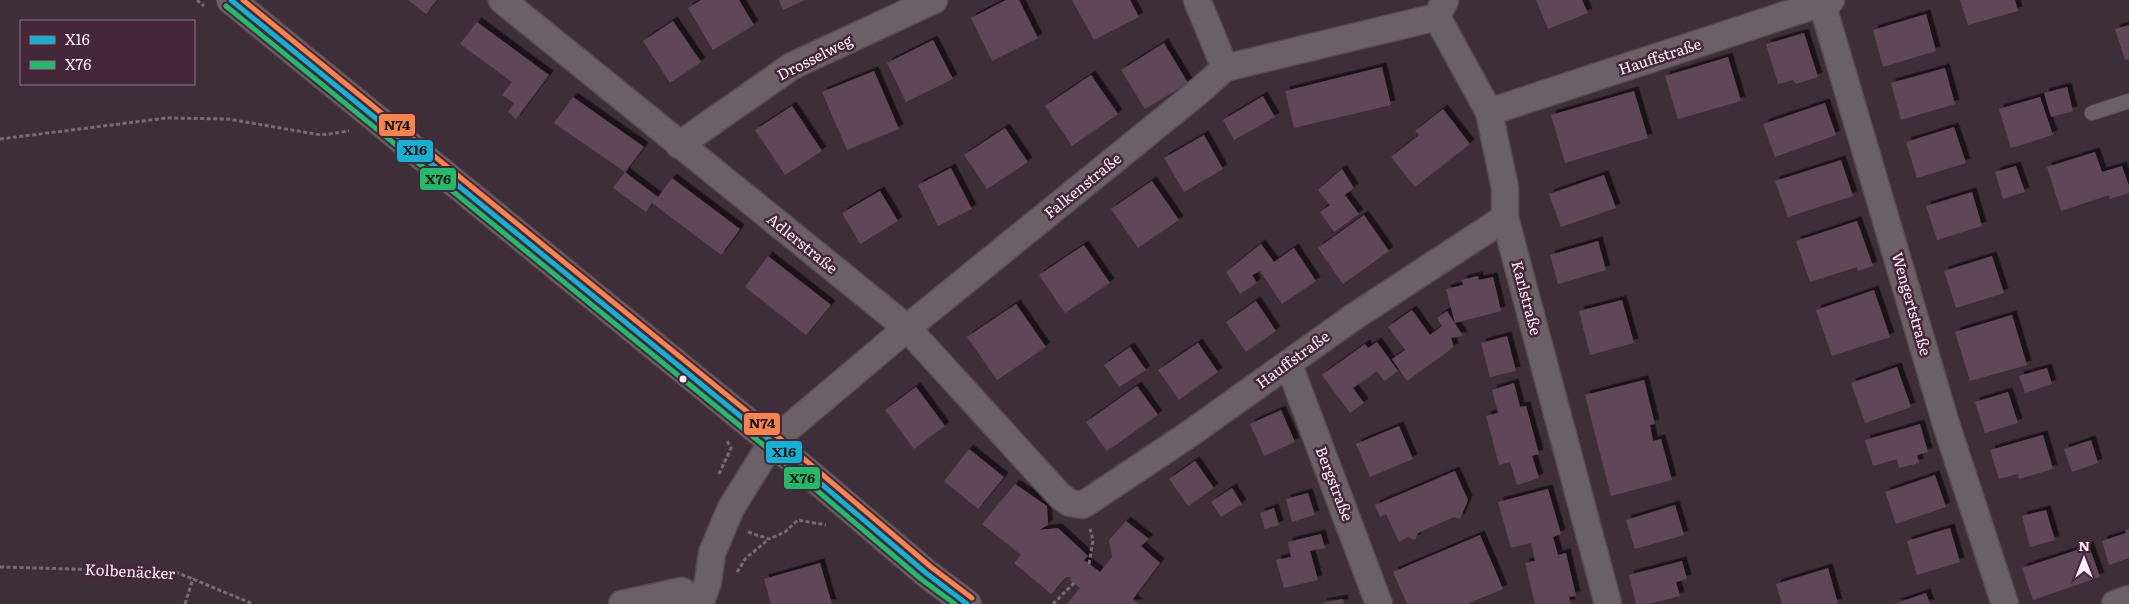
<svg xmlns="http://www.w3.org/2000/svg" width="2129" height="604" viewBox="0 0 2129 604" font-family="Literata,serif">
<style>
.building{fill:#614658;filter:url(#shadow)}
.lines{fill:none;stroke-linecap:round;stroke-linejoin:round}
.lane-casing{stroke:#584b53;stroke-width:16}
.street-casing{stroke:#584b53;stroke-width:29}
.secondary-casing{stroke:#584b53;stroke-width:30}
.path{stroke:#776c73;stroke-width:3;stroke-dasharray:4 2.5;stroke-linecap:butt}
.lane{stroke:#6c6067;stroke-width:14}
.street{stroke:#6c6067;stroke-width:26}
.secondary{stroke:#6c6067;stroke-width:28}
.bus-1-casing{stroke:#45273a;stroke-width:9}
.bus-2-casing{stroke:#45273a;stroke-width:9}
.bus-3-casing{stroke:#45273a;stroke-width:9}
.bus-1{stroke:#13b2d5;stroke-width:5}
.bus-2{stroke:#20bc6c;stroke-width:5}
.bus-3{stroke:#f8844c;stroke-width:5}
.bus-dot{fill:#ffeef7;stroke:#45273a;stroke-width:2}
.labels{text-anchor:middle;stroke-width:5;stroke-linejoin:round;paint-order:stroke}
.street-label{font-size:15px;fill:#ffeef7;stroke:#45273a}
.line-badge{stroke:#45273a;stroke-width:2}
.pale-badge-label{font-size:14px;text-anchor:middle;font-weight:bold;fill:#111}
</style>
<defs>
<filter id="shadow"><feDropShadow dx="4.5" dy="-4.5" stdDeviation="0" flood-color="#0009"/></filter>
</defs>
<rect width="100%" height="100%" fill="#3e2e38"/>
<path class="building" d="M 408,0 L 437,0 L 426,14 Z
M 701,0 L 739,0 L 754,25 L 713,50 L 688,8 Z
M 779,0 L 805,0 L 783,10 Z
M 1006,0 L 1019,0 L 1038,38 L 992,61 L 971,18 Z
M 1072,0 L 1130,0 L 1139,17 L 1094,40 Z
M 1536,0 L 1582,0 L 1588,13 L 1548,29 Z
M 1960,0 L 2015,0 L 2018,11 L 1968,25 Z
M 1926,14 L 1936,51 L 1883,67 L 1873,30 Z
M 673,21 L 701,62 L 670,83 L 643,41 Z
M 477,22 L 549,75 L 516,119 L 508,112 L 514,103 L 502,95 L 512,82 L 460,44 Z
M 2129,25 L 2129,59 L 2125,60 L 2115,29 Z
M 1804,33 L 1818,77 L 1796,84 L 1793,80 L 1778,84 L 1766,44 Z
M 933,40 L 953,79 L 906,102 L 887,63 Z
M 1164,43 L 1188,83 L 1145,109 L 1121,70 Z
M 1728,57 L 1741,101 L 1678,119 L 1665,76 Z
M 1382,67 L 1391,105 L 1294,128 L 1285,91 Z
M 1945,68 L 1955,104 L 1901,120 L 1891,83 Z
M 874,71 L 899,129 L 847,150 L 822,92 Z
M 1091,75 L 1118,114 L 1072,146 L 1045,106 Z
M 2067,87 L 2073,111 L 2051,117 L 2044,93 Z
M 1634,91 L 1648,138 L 1565,163 L 1551,115 Z
M 1263,96 L 1275,117 L 1234,140 L 1223,120 Z
M 573,97 L 644,147 L 625,172 L 554,123 Z
M 2040,97 L 2053,135 L 2011,148 L 1999,109 Z
M 1825,103 L 1836,135 L 1775,157 L 1763,124 Z
M 792,106 L 822,151 L 785,175 L 755,130 Z
M 1443,109 L 1470,144 L 1415,187 L 1391,157 L 1419,135 L 1415,131 Z
M 1954,127 L 1966,163 L 1917,178 L 1906,142 Z
M 1005,128 L 1028,162 L 987,189 L 964,155 Z
M 1204,135 L 1223,169 L 1184,192 L 1164,158 Z
M 2095,152 L 2102,172 L 2122,166 L 2129,186 L 2129,193 L 2110,199 L 2109,195 L 2061,211 L 2047,167 Z
M 1841,160 L 1853,196 L 1788,217 L 1775,181 Z
M 2016,166 L 2025,192 L 2003,199 L 1995,172 Z
M 951,168 L 972,209 L 938,226 L 918,185 Z
M 1342,169 L 1354,188 L 1345,195 L 1359,214 L 1334,232 L 1320,212 L 1330,205 L 1318,190 Z
M 625,172 L 658,197 L 672,178 L 740,229 L 721,255 L 652,203 L 646,212 L 613,188 Z
M 1604,175 L 1616,208 L 1561,227 L 1549,194 Z
M 1152,181 L 1179,220 L 1138,248 L 1111,209 Z
M 880,191 L 898,221 L 860,244 L 842,213 Z
M 1972,192 L 1982,226 L 1937,240 L 1926,206 Z
M 1364,215 L 1389,251 L 1343,284 L 1318,248 Z
M 1857,221 L 1873,266 L 1858,271 L 1857,267 L 1810,282 L 1796,241 Z
M 1598,241 L 1606,270 L 1558,284 L 1550,255 Z
M 1261,244 L 1274,262 L 1294,248 L 1316,281 L 1282,304 L 1260,271 L 1252,275 L 1257,283 L 1240,294 L 1226,272 Z
M 1084,245 L 1110,283 L 1065,313 L 1039,275 Z
M 768,256 L 831,305 L 806,335 L 745,287 Z
M 1992,256 L 2004,293 L 1956,308 L 1944,271 Z
M 1478,276 L 1479,280 L 1493,277 L 1501,311 L 1455,323 L 1446,289 L 1463,285 L 1462,280 Z
M 1874,290 L 1890,337 L 1832,356 L 1816,310 Z
M 1622,300 L 1634,343 L 1590,355 L 1579,311 Z
M 1256,301 L 1276,331 L 1246,352 L 1226,322 Z
M 1016,304 L 1046,347 L 997,380 L 967,337 Z
M 1412,310 L 1430,335 L 1442,326 L 1437,318 L 1447,311 L 1463,336 L 1451,338 L 1454,347 L 1407,381 L 1392,359 L 1405,350 L 1388,327 Z
M 2012,315 L 2027,365 L 1970,381 L 1955,332 Z
M 1507,336 L 1516,371 L 1490,377 L 1481,343 Z
M 1377,342 L 1398,371 L 1384,381 L 1377,371 L 1353,388 L 1364,403 L 1350,413 L 1322,375 L 1365,344 L 1368,348 Z
M 1198,343 L 1218,372 L 1179,400 L 1158,370 Z
M 1130,347 L 1146,370 L 1119,387 L 1104,365 Z
M 1897,367 L 1911,407 L 1865,423 L 1851,383 Z
M 2047,368 L 2052,384 L 2025,393 L 2019,376 Z
M 1644,380 L 1655,424 L 1650,425 L 1653,441 L 1661,439 L 1672,480 L 1611,496 L 1585,395 Z
M 1514,383 L 1520,407 L 1526,406 L 1539,454 L 1532,456 L 1539,478 L 1517,485 L 1510,462 L 1499,465 L 1486,416 L 1498,413 L 1492,390 Z
M 1137,386 L 1158,415 L 1107,451 L 1086,422 Z
M 916,387 L 945,426 L 914,449 L 885,410 Z
M 2008,392 L 2018,423 L 1985,433 L 1975,402 Z
M 1281,410 L 1295,442 L 1264,456 L 1250,424 Z
M 1920,424 L 1928,452 L 1917,455 L 1919,463 L 1899,468 L 1897,459 L 1873,466 L 1865,440 Z
M 1399,426 L 1413,459 L 1370,477 L 1356,444 Z
M 2043,435 L 2053,469 L 2019,479 L 2018,474 L 1999,479 L 1990,450 Z
M 2091,440 L 2098,463 L 2072,472 L 2064,449 Z
M 969,449 L 1004,477 L 978,509 L 944,481 Z
M 1195,461 L 1214,488 L 1188,506 L 1169,479 Z
M 1455,471 L 1468,500 L 1460,519 L 1454,517 L 1418,533 L 1415,540 L 1408,537 L 1399,542 L 1386,514 L 1380,517 L 1375,505 Z
M 1935,475 L 1946,507 L 1896,524 L 1885,492 Z
M 1015,484 L 1047,506 L 1048,525 L 1039,530 L 1058,528 L 1088,556 L 1084,560 L 1100,572 L 1112,557 L 1109,540 L 1126,521 L 1149,539 L 1141,546 L 1160,563 L 1133,599 L 1139,604 L 1067,604 L 1080,588 L 1070,580 L 1071,577 L 1066,577 L 1051,594 L 1014,563 L 1021,555 L 982,524 Z
M 1232,488 L 1242,504 L 1221,517 L 1211,502 Z
M 1548,489 L 1561,534 L 1553,537 L 1558,555 L 1566,553 L 1576,596 L 1569,597 L 1571,604 L 1535,604 L 1525,563 L 1535,561 L 1531,543 L 1511,548 L 1498,502 Z
M 1308,493 L 1315,515 L 1292,522 L 1286,499 Z
M 1675,505 L 1684,535 L 1635,549 L 1626,520 Z
M 1274,508 L 1279,525 L 1265,529 L 1260,513 Z
M 2046,510 L 2055,540 L 2030,547 L 2022,516 Z
M 1950,528 L 1960,562 L 1917,575 L 1907,541 Z
M 2129,529 L 2129,558 L 2109,565 L 2102,541 L 2126,533 L 2125,530 Z
M 1321,534 L 1325,548 L 1310,551 L 1318,580 L 1284,588 L 1276,560 L 1291,557 L 1288,542 Z
M 1480,535 L 1503,589 L 1467,604 L 1407,604 L 1393,572 Z
M 2089,546 L 2100,577 L 2033,600 L 2022,568 Z
M 1682,561 L 1687,579 L 1676,582 L 1680,596 L 1649,604 L 1636,604 L 1629,575 Z
M 820,563 L 832,604 L 771,604 L 764,579 Z
M 1828,568 L 1838,604 L 1782,604 L 1776,584 Z
M 1926,593 L 1930,604 L 1894,604 Z
M 1343,599 L 1344,604 L 1322,604 L 1322,603 Z"/>
<g class="lines">
<defs>
<path id="lane" d="M 2092,113 L 2129,101"/>
<path id="street" d="M 502,0 L 907,328 L 1060,496 L 1070,503 L 1083,505 L 1188,435 L 1352,318 L 1505,218
M 1197,0 L 1225,68
M 1445,0 L 1437,17 L 1489,112 L 1505,188 L 1505,218 L 1608,604
M 1822,3 L 1946,424 L 2005,604
M 1489,112 L 1831,0
M 679,145 L 792,66 L 934,0
M 1289,365 L 1379,604
M 622,604 L 682,591
M 700,604 L 708,582 L 712,553 L 731,508 L 772,442 L 907,328 L 1198,92 L 1225,68 L 1437,17
M 2115,604 L 2129,599"/>
<path id="secondary" d="M 231,0 L 772,442 L 926,573 L 967,604"/>
</defs>
<use href="#lane" class="lane-casing"/>
<use href="#street" class="street-casing"/>
<use href="#secondary" class="secondary-casing"/>
<path class="path" d="M 197,0 L 204,6
M 0,139 L 167,118 L 228,119 L 321,135 L 349,131
M 719,474 L 731,448 L 727,441
M 748,532 L 769,539 L 785,532 L 798,520 L 826,525
M 1089,564 L 1093,540 L 1090,529
M 0,567 L 176,572 L 253,604
M 737,572 L 746,558 L 769,539
M 185,604 L 193,578
M 1053,604 L 1074,583"/>
<use href="#lane" class="lane"/>
<use href="#street" class="street"/>
<use href="#secondary" class="secondary"/>
<defs>
<path id="bus-1" d="M 231,0 L 772,442 L 926,573 L 967,604"/>
<path id="bus-2" d="M 226,6 L 767,448 L 921,579 L 955,604"/>
<path id="bus-3" d="M 243,0 L 777,436 L 931,567 L 972,598"/>
</defs>
<use href="#bus-1" class="bus-1-casing"/>
<use href="#bus-2" class="bus-2-casing"/>
<use href="#bus-3" class="bus-3-casing"/>
<use href="#bus-1" class="bus-1"/>
<use href="#bus-2" class="bus-2"/>
<use href="#bus-3" class="bus-3"/>
</g>
<circle class="bus-dot" cx="683" cy="379" r="4.5"/>
<g class="labels">
<g class="street-label">
<text transform="translate(1660 57) rotate(-18)" y="5">Hauffstraße</text>
<text transform="translate(815 58) rotate(-27)" y="5">Drosselweg</text>
<text transform="translate(1083 186) rotate(-39)" y="5">Falkenstraße</text>
<text transform="translate(802 244) rotate(39)" y="5">Adlerstraße</text>
<text transform="translate(1526 298) rotate(75)" y="5">Karlstraße</text>
<text transform="translate(1911 304) rotate(74)" y="5">Wengertstraße</text>
<text transform="translate(1293 360) rotate(-36)" y="5">Hauffstraße</text>
<text transform="translate(1334 484) rotate(69)" y="5">Bergstraße</text>
<text transform="translate(130 572) rotate(3)" y="5">Kolbenäcker</text>
</g>
</g>
<g class="line-badge">
<rect x="378" y="113" width="38" height="24" rx="5" fill="#f8844c"/>
<rect x="396" y="139" width="38" height="24" rx="5" fill="#13b2d5"/>
<rect x="419" y="167" width="38" height="24" rx="5" fill="#20bc6c"/>
<rect x="743" y="412" width="38" height="24" rx="5" fill="#f8844c"/>
<rect x="765" y="440" width="38" height="24" rx="5" fill="#13b2d5"/>
<rect x="783" y="466" width="38" height="24" rx="5" fill="#20bc6c"/>
</g>
<g class="pale-badge-label">
<text x="397" y="130">N74</text>
<text x="415" y="155">X16</text>
<text x="438" y="184">X76</text>
<text x="762" y="428">N74</text>
<text x="784" y="457">X16</text>
<text x="802" y="483">X76</text>
</g>
<rect x="20" y="20" width="175" height="65" fill="#45273a" stroke="#8f7786"/>
<rect x="30" y="36" width="25" height="8" fill="#13b2d5" stroke="#8f7786"/>
<text x="65" y="45" font-size="15" fill="#ffeef7">X16</text>
<rect x="30" y="61" width="25" height="8" fill="#20bc6c" stroke="#8f7786"/>
<text x="65" y="70" font-size="15" fill="#ffeef7">X76</text>
<g transform="translate(2084 559)" stroke="#45273a" stroke-width="4" paint-order="stroke">
<path d="M0-4L9 19L0 12L-9 19Z" fill="#ffeef7"/>
<text y="-8" font-size="14" font-weight="bold" text-anchor="middle" fill="#ffeef7">N</text>
</g>
</svg>
